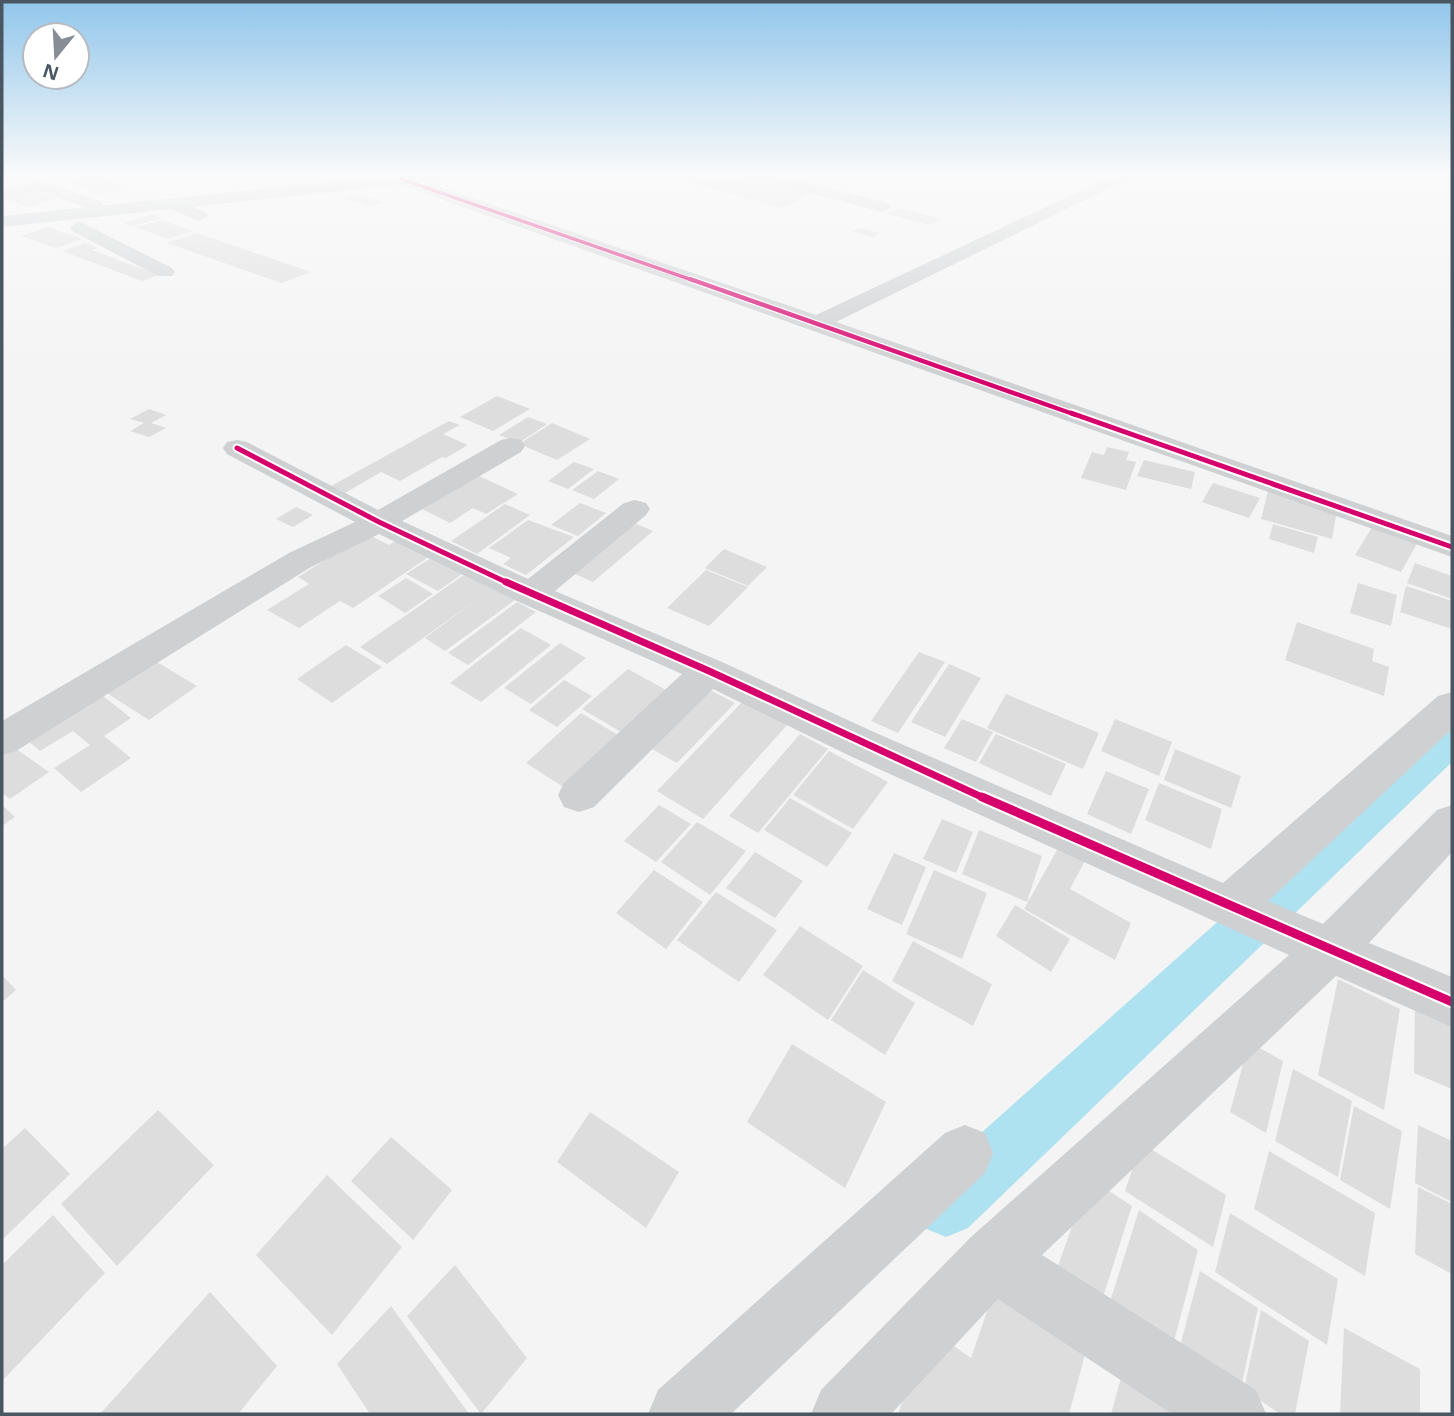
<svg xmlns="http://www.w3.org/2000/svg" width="1454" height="1416" viewBox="0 0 1454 1416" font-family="'Noto Sans',sans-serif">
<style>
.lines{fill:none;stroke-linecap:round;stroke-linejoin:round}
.canal{fill:#aee2f0;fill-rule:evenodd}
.building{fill:#ddddde}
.minor{fill:#ced0d2;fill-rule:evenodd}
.major{fill:#caced1;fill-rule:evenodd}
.cycleway-far4-casing{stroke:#fff;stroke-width:5}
.cycleway-far3-casing{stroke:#fff;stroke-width:7}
.cycleway-far2-casing{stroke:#fff;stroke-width:9}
.cycleway-far1-casing{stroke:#fff;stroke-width:11}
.cycleway-casing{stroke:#fff;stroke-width:13}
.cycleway-far4{stroke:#d6006c;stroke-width:3.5}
.cycleway-far3{stroke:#d6006c;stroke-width:4.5}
.cycleway-far2{stroke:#d6006c;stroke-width:5}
.cycleway-far1{stroke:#d6006c;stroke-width:7}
.cycleway{stroke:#d6006c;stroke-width:9}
</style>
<rect width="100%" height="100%" fill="#f4f4f4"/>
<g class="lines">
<path class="canal" d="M 1452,721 L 1452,762 L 968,1228 L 946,1237 L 924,1228 L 915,1206 L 924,1184 L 1437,726 Z"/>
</g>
<path class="building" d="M 95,174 L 130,187 L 101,195 L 66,181 Z
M 731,177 L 741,179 L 748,177 L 815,193 L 782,208 L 714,189 L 727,184 L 718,182 Z
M 33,190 L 58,199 L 28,207 L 3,198 Z
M 356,194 L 383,202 L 370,206 L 343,198 Z
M 899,208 L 941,219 L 930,225 L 887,214 Z
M 153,214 L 162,218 L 133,226 L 124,223 Z
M 162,220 L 193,231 L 167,239 L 136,227 Z
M 48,227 L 83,239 L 56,248 L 21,236 Z
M 859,228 L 880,233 L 873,237 L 852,231 Z
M 197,233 L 311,272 L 281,283 L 167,243 Z
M 85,243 L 98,248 L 92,250 L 159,275 L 142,281 L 62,251 Z
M 497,396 L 530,409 L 493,431 L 460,417 Z
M 149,409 L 166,415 L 151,423 L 166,428 L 149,437 L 130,431 L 144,423 L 130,419 Z
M 528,417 L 547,424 L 519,443 L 499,435 Z
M 449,421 L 460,425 L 443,434 L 468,445 L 446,458 L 442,457 L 400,481 L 381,472 L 345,493 L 331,486 Z
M 552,423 L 590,439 L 557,460 L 519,444 Z
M 1107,447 L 1129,452 L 1126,460 L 1136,462 L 1126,490 L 1081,478 L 1092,452 L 1104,455 Z
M 1144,460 L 1195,472 L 1191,489 L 1137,476 Z
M 574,462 L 594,469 L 568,489 L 548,481 Z
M 598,471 L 619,479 L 594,499 L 572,490 Z
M 470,472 L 518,494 L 486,514 L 473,508 L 450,523 L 414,505 Z
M 1213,483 L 1260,498 L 1249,518 L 1202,502 Z
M 1268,491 L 1337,510 L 1332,539 L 1261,519 Z
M 580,503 L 606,513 L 578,536 L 551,525 Z
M 505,504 L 530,515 L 477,554 L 451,541 Z
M 296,507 L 313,515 L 293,527 L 276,519 Z
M 625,519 L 653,531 L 593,582 L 564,569 Z
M 528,520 L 574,537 L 526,575 L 503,564 L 511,558 L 489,548 Z
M 1273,524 L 1318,537 L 1314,553 L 1269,539 Z
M 1374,524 L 1419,540 L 1401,572 L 1355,555 Z
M 367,534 L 389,545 L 397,540 L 430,556 L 353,608 L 340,601 L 299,628 L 267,610 L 309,584 L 298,577 Z
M 724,549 L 767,567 L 748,586 L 705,568 Z
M 434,556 L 465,572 L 438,591 L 406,574 Z
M 1415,563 L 1452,576 L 1452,599 L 1407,583 Z
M 706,570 L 748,587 L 709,626 L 667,608 Z
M 464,575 L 515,600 L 445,651 L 425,638 L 479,598 L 387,664 L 360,647 Z
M 406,578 L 433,594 L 405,613 L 378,596 Z
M 1358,583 L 1397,595 L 1391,626 L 1350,613 Z
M 1406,586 L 1452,601 L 1452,629 L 1400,612 Z
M 517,602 L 536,612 L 468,665 L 448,653 Z
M 1297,622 L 1374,649 L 1372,661 L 1389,667 L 1384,696 L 1285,660 Z
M 521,628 L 551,645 L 481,702 L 450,683 Z
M 560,643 L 586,658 L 531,704 L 504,688 Z
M 346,645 L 382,667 L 332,703 L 297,679 Z
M 919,652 L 945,662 L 898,733 L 871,721 Z
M 150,658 L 197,686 L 149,720 L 102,690 Z
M 949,664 L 981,678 L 945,737 L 911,722 Z
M 628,669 L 666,690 L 621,732 L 582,709 Z
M 564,680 L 592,696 L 557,727 L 529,710 Z
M 700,685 L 735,703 L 677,763 L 641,743 Z
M 93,688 L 131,718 L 104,736 L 131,758 L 81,792 L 54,768 L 90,745 L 73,731 L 40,751 L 19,733 Z
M 1006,694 L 1099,733 L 1083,769 L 987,728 Z
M 744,700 L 788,724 L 703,819 L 657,791 Z
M 581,713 L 620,736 L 565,788 L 526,763 Z
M 962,719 L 993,732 L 976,762 L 944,748 Z
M 1115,719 L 1172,742 L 1159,776 L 1101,751 Z
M 800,734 L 828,749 L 758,833 L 729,816 Z
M 996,734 L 1066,764 L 1051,796 L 979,763 Z
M 12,746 L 49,772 L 10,799 L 2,793 L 2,753 Z
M 1175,749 L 1241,776 L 1231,808 L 1164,780 Z
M 829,751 L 888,782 L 853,829 L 793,795 Z
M 1106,771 L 1149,789 L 1131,834 L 1087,814 Z
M 1159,783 L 1222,809 L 1211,849 L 1145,820 Z
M 790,798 L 852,833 L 827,867 L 764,830 Z
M 2,805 L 15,817 L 2,826 Z
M 659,805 L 691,824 L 656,862 L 624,841 Z
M 942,819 L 973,832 L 956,873 L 923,859 Z
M 697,822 L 746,851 L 710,895 L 661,862 Z
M 979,830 L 1042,856 L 1027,902 L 962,874 Z
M 1061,843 L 1087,857 L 1070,889 L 1131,923 L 1115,960 L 1024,909 Z
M 755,852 L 803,881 L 775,918 L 726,888 Z
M 894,853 L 926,867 L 902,925 L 867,909 Z
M 654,870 L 703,902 L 666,949 L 616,913 Z
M 934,870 L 987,893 L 962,959 L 906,934 Z
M 716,892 L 777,930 L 739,982 L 677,940 Z
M 1015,905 L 1070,939 L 1051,972 L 996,936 Z
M 800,926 L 863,966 L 828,1020 L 763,975 Z
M 913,941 L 992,984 L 973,1026 L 892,981 Z
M 863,970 L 915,1003 L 885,1055 L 831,1020 Z
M 2,975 L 16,990 L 2,1002 Z
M 1338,979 L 1400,1009 L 1384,1110 L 1318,1075 Z
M 1415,1005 L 1452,1021 L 1452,1089 L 1414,1073 Z
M 1249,1042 L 1283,1061 L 1266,1133 L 1230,1112 Z
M 792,1044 L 886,1102 L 845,1188 L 747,1122 Z
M 1293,1069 L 1352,1101 L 1338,1177 L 1275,1141 Z
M 1354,1106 L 1402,1131 L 1390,1209 L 1340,1180 Z
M 158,1110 L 214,1165 L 117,1266 L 61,1204 Z
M 590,1112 L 679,1172 L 646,1228 L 557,1162 Z
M 1418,1125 L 1452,1141 L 1452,1202 L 1415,1183 Z
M 25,1128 L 70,1174 L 2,1240 L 2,1149 Z
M 391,1137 L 452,1190 L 413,1240 L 351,1181 Z
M 1141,1143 L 1226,1195 L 1213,1247 L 1125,1191 Z
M 1269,1151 L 1375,1213 L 1365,1276 L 1254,1209 Z
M 327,1175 L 402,1247 L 332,1335 L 256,1255 Z
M 1089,1178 L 1132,1206 L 1103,1297 L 1058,1266 Z
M 1418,1187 L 1452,1204 L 1452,1274 L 1415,1254 Z
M 1139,1210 L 1198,1250 L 1172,1349 L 1109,1305 Z
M 1230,1213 L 1338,1279 L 1327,1345 L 1215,1272 Z
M 53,1215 L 105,1273 L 2,1381 L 2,1265 Z
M 455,1265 L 527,1358 L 481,1414 L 407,1316 Z
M 1200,1271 L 1258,1308 L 1241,1388 L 1180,1346 Z
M 994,1291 L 1086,1351 L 1069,1414 L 898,1414 L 929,1329 L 971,1358 Z
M 210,1292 L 277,1366 L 238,1414 L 100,1414 Z
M 391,1306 L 469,1414 L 370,1414 L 337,1364 Z
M 1261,1310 L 1309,1341 L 1295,1414 L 1280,1414 L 1244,1389 Z
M 1344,1328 L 1420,1369 L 1420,1414 L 1340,1414 Z
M 1122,1374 L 1179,1411 L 1178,1414 L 1111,1414 Z"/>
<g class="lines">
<path class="minor" d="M 402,174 L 816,315 L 1116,174 L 1138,174 L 836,322 L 1452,536 L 1452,557 L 395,183 L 393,179 L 395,175 Z
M 669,174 L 697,174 L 725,181 L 727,185 L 719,190 L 671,177 Z
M 747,174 L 775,174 L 888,203 L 891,207 L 882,212 L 749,177 Z
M 39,181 L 100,201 L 103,205 L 94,210 L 38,191 L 2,200 L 2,190 Z
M 174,199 L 205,212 L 208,216 L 199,221 L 168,208 L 165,204 L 168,200 Z
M 79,221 L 172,268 L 175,272 L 172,276 L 158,276 L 72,231 L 70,227 Z
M 511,438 L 521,440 L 525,446 L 521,452 L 402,521 L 528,579 L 624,503 L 635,500 L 646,503 L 650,509 L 646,515 L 555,591 L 722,662 L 876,733 L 1223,883 L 1438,696 L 1452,692 L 1452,729 L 1268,901 L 1323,924 L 1437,810 L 1452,805 L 1452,852 L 1369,943 L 1452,977 L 1452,1027 L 1336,976 L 1042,1255 L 1256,1390 L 1266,1414 L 1172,1414 L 998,1299 L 891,1414 L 811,1414 L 821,1390 L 971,1237 L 1289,955 L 848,755 L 713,689 L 594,807 L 579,812 L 564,807 L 558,795 L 564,783 L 682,674 L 519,602 L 379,534 L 311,567 L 16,751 L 2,755 L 2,721 L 289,553 L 355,522 L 227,454 L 223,448 L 227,442 L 237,440 L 247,442 L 378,510 L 501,440 Z
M 965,1125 L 985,1133 L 993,1153 L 985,1173 L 731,1414 L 648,1414 L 658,1390 L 945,1133 Z"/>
<path class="major" d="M 406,174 L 462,174 L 454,179 L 2,227 L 2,216 Z"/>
<defs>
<path id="cycleway-far4" d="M 401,179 L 695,281"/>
<path id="cycleway-far3" d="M 690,279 L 1076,415"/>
<path id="cycleway-far2" d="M 1071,413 L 1452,547
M 237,448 L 379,522 L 510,584"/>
<path id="cycleway-far1" d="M 506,582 L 709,671 L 986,799"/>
<path id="cycleway" d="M 982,797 L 1452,1002"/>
</defs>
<use href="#cycleway-far4" class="cycleway-far4-casing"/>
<use href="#cycleway-far3" class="cycleway-far3-casing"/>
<use href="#cycleway-far2" class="cycleway-far2-casing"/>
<use href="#cycleway-far1" class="cycleway-far1-casing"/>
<use href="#cycleway" class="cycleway-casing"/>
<use href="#cycleway-far4" class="cycleway-far4"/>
<use href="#cycleway-far3" class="cycleway-far3"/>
<use href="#cycleway-far2" class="cycleway-far2"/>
<use href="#cycleway-far1" class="cycleway-far1"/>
<use href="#cycleway" class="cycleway"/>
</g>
<linearGradient id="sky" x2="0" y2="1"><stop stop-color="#91c6eb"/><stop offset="0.47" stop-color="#fafafa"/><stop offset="1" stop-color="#fafafa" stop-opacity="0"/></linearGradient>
<rect width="1454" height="372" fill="url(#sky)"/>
<rect width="1454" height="1416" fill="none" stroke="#4a5661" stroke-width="7"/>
<g transform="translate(56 56) rotate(198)"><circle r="33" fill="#ffffff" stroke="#b7bbc0" stroke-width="2"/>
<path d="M0-5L12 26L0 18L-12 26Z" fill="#868d94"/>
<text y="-10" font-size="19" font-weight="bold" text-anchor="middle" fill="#4a5661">N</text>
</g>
</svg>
